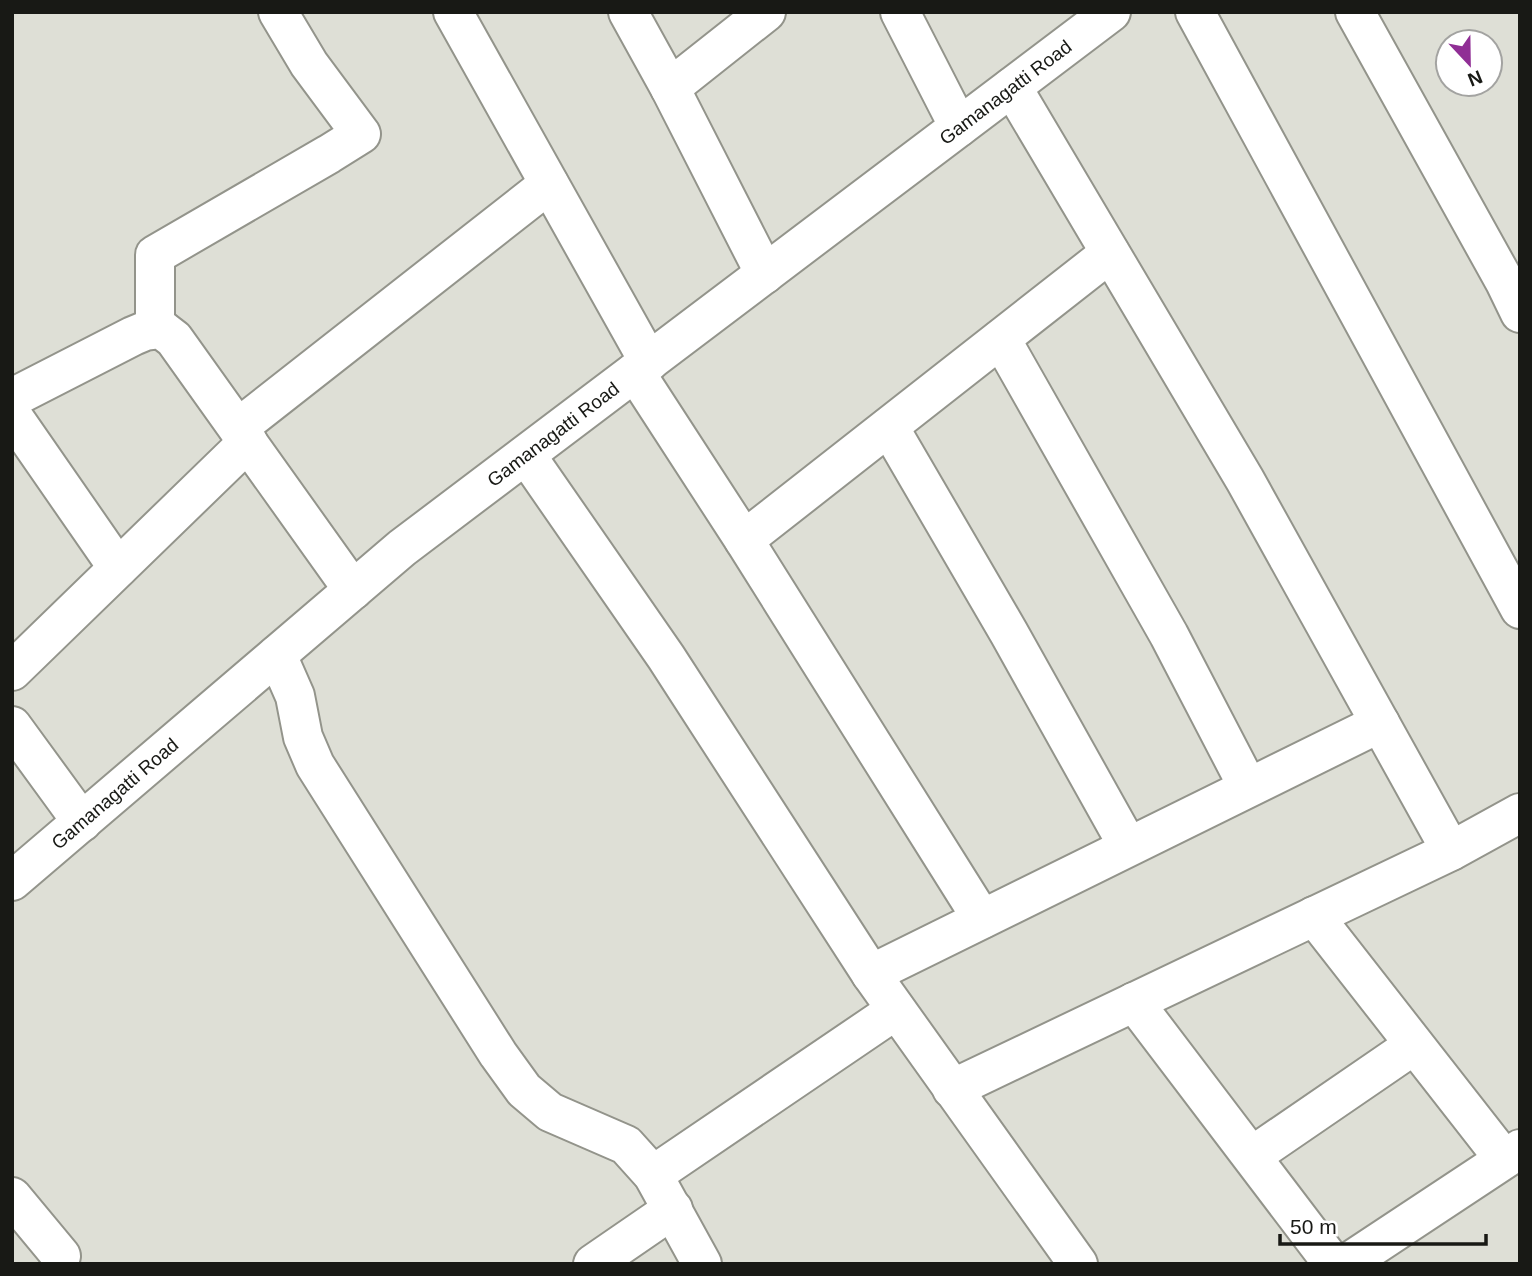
<svg xmlns="http://www.w3.org/2000/svg" width="1532" height="1276" viewBox="0 0 1532 1276" font-family="Helvetica,sans-serif">
<style>
.lines{fill:none;stroke-linecap:round;stroke-linejoin:round}
.minor-casing{stroke:#93948b;stroke-width:42}
.minor{stroke:#fff;stroke-width:38}
.labels{text-anchor:middle;stroke-width:7;stroke-linejoin:round;paint-order:stroke}
.street-label{font-size:19px;fill:#181915;stroke:#fff}
</style>
<rect width="100%" height="100%" fill="#dedfd6"/>
<g class="lines">
<defs>
<g id="minor">
<path d="M 453,12 L 649,362"/>
<path d="M 628,12 L 670,88 L 765,274"/>
<path d="M 900,12 L 959,127"/>
<path d="M 1195,12 L 1520,609"/>
<path d="M 1355,12 L 1505,282 L 1520,313"/>
<path d="M 1012,87 L 1245,480 L 1451,851"/>
<path d="M 670,88 L 766,12"/>
<path d="M 161,329 L 155,324 L 155,255 L 329,154 L 361,134 L 309,64 L 278,12"/>
<path d="M 1001,339 L 1169,635 L 1248,787"/>
<path d="M 635,372 L 744,540 L 982,919"/>
<path d="M 12,398 L 133,336 L 145,331 L 161,329 L 174,339 L 353,590"/>
<path d="M 12,415 L 118,568"/>
<path d="M 889,427 L 1009,633 L 1128,846"/>
<path d="M 238,428 L 549,184"/>
<path d="M 526,455 L 666,657 L 871,974 L 1078,1264"/>
<path d="M 744,540 L 1110,253"/>
<path d="M 277,655 L 295,696 L 303,737 L 315,765 L 498,1054 L 524,1090 L 550,1112 L 626,1145 L 653,1175 L 702,1264"/>
<path d="M 12,671 L 248,442"/>
<path d="M 12,726 L 82,822"/>
<path id="s1" d="M 12,881 L 402,548 L 1111,12"/>
<path d="M 1314,916 L 1504,1159"/>
<path d="M 871,974 L 1380,723"/>
<path d="M 1134,1002 L 1333,1264"/>
<path d="M 952,1089 L 1451,851 L 1520,813"/>
<path d="M 1252,1156 L 1414,1045"/>
<path d="M 653,1175 L 896,1010"/>
<path d="M 12,1197 L 61,1256"/>
<path d="M 593,1264 L 673,1209"/>
<path d="M 1346,1264 L 1520,1149"/>
</g>
</defs>
<use href="#minor" class="minor-casing"/>
<use href="#minor" class="minor"/>
</g>
<g class="labels">
<g class="street-label">
<text dy="7" stroke="none"><textPath href="#s1" startOffset="1269">Gamanagatti Road</textPath></text>
<text dy="7" stroke="none"><textPath href="#s1" startOffset="702">Gamanagatti Road</textPath></text>
<text dy="7" stroke="none"><textPath href="#s1" startOffset="135">Gamanagatti Road</textPath></text>
</g>
</g>
<rect width="1532" height="1276" fill="none" stroke="#181915" stroke-width="28"/>
<g transform="translate(1469 63) rotate(158)"><circle r="33" fill="#ffffff" stroke="#a3a3a1" stroke-width="2"/>
<path d="M0-5L12 26L0 18L-12 26Z" fill="#902e95"/>
<text y="-10" font-size="19" font-weight="bold" text-anchor="middle" fill="#181915">N</text>
</g>
<path d="M1280 1234v10h206v-10" fill="none" stroke="#181915" stroke-width="3.5"/>
<text x="1290" y="1234" font-size="21" fill="#181915" stroke="#ffffff" stroke-width="5" paint-order="stroke">50 m</text>
</svg>
